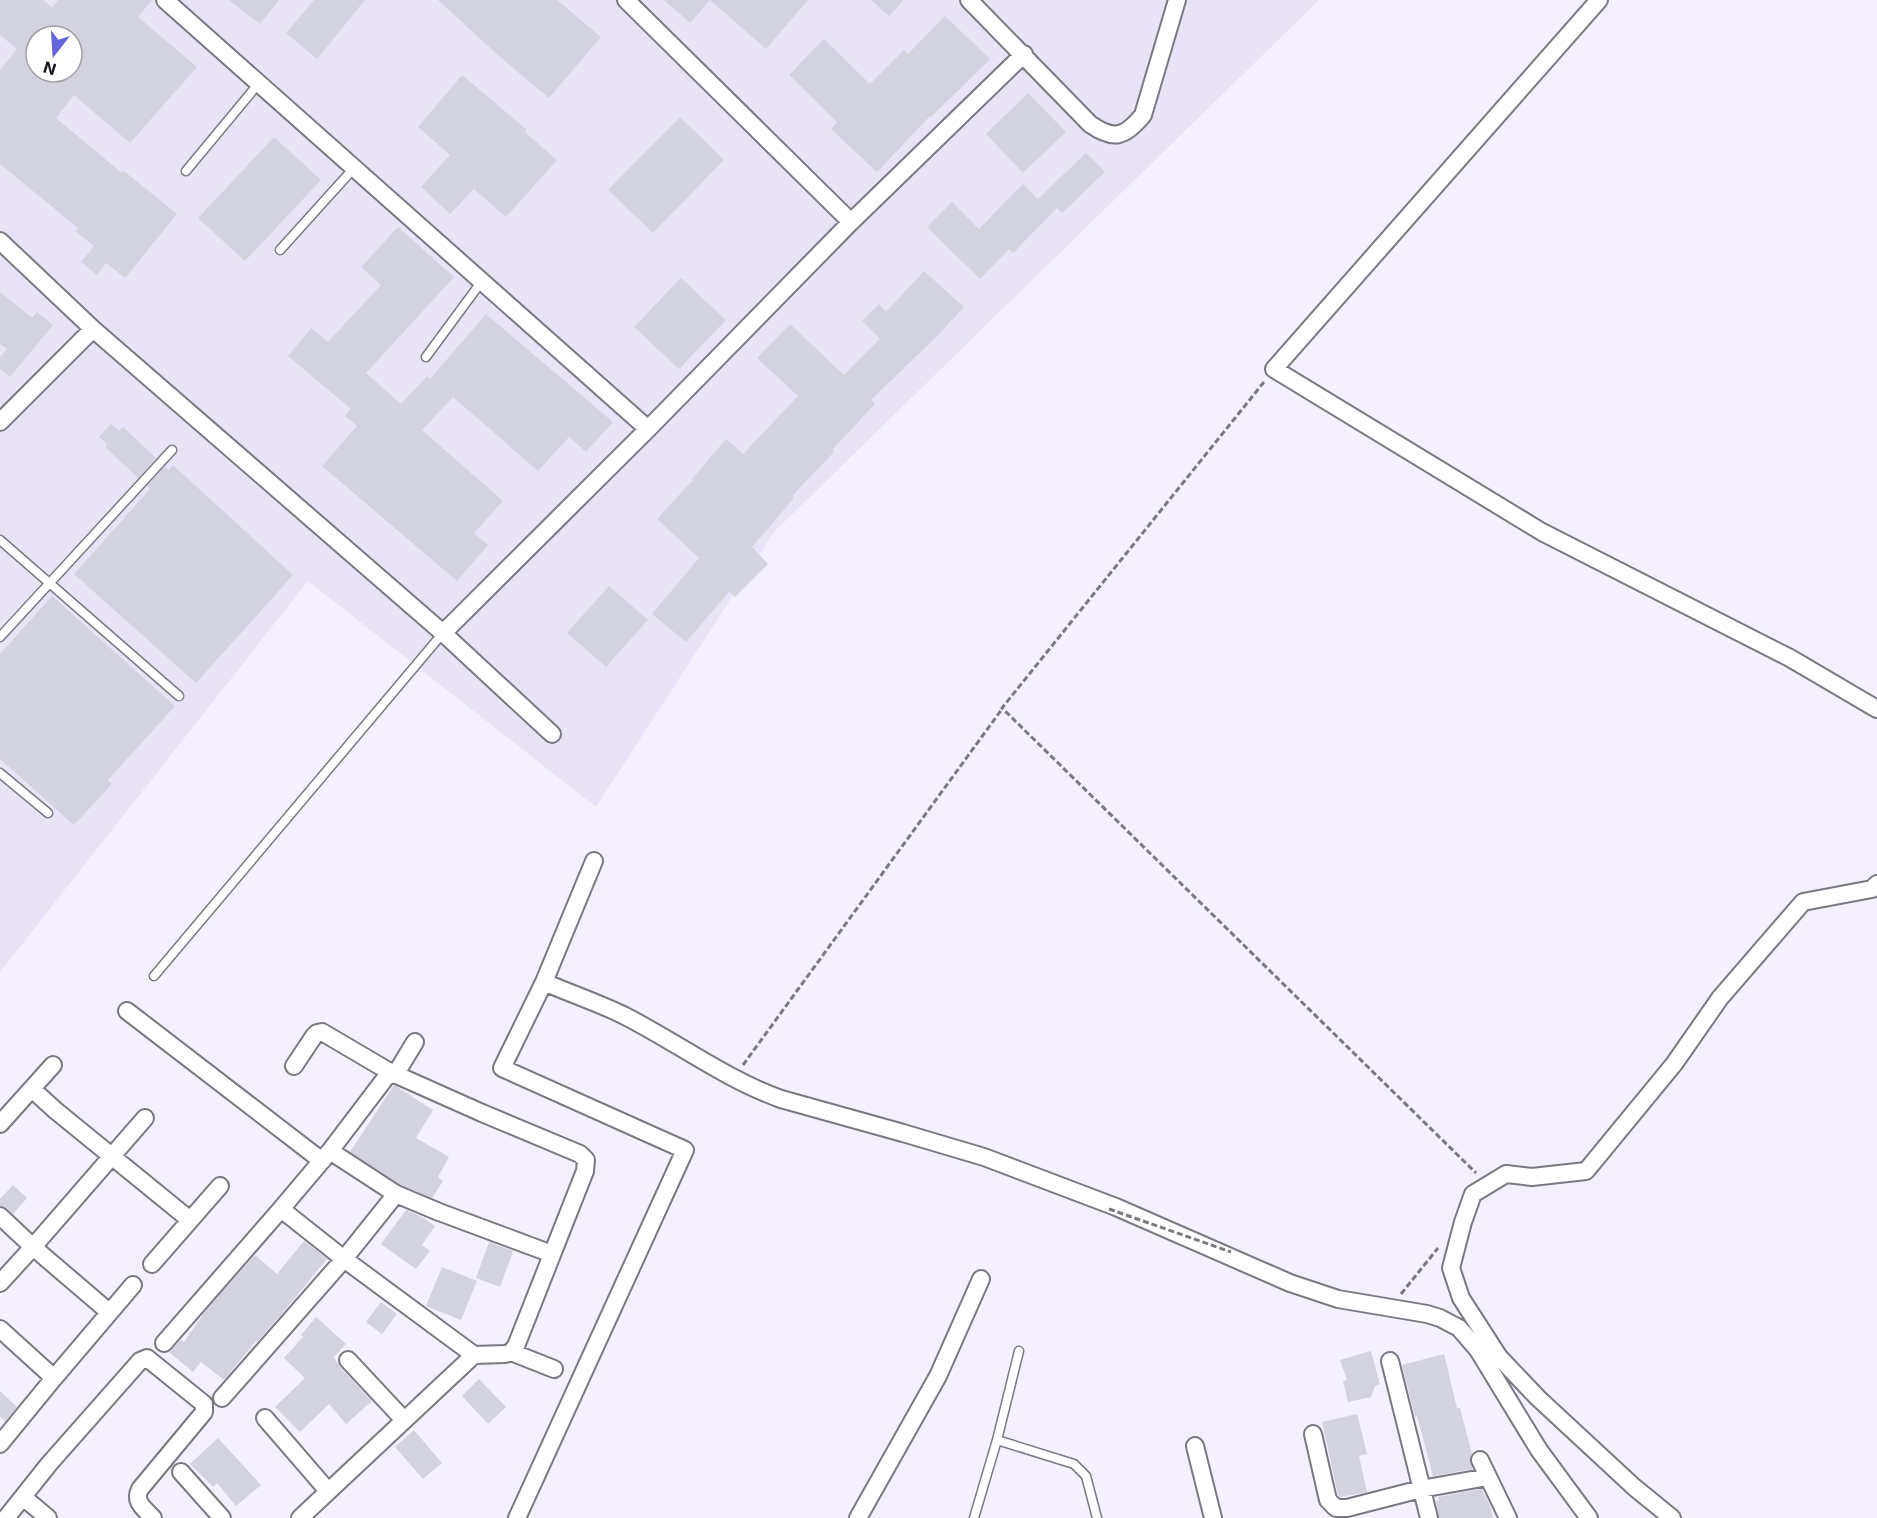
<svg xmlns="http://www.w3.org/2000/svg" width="1877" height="1518" viewBox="0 0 1877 1518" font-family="Inter,sans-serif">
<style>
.built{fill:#e9e3f7;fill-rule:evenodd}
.building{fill:#d3d2df;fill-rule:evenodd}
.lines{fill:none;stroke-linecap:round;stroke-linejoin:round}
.lane-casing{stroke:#7b7883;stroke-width:11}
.street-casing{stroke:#7b7883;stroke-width:20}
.path{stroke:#7b7880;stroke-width:3;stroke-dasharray:6 3;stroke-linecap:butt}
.lane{stroke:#fff;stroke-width:8}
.street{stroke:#fff;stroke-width:16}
.street-bridge-casing{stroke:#7b7883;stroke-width:20;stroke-linecap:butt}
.path-bridge{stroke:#7b7880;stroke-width:3;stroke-dasharray:6 3;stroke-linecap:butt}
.street-bridge{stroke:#fff;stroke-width:16}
</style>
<rect width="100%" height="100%" fill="#f4f0fd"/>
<path class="built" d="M 0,0 L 1319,0 L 774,532 L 596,807 L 308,581 L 0,972 ZM 36,36 L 72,36 L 72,72 L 36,72 Z"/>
<path class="building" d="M 0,0 L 43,0 L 52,8 L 58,0 L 152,0 L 138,17 L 197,67 L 130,143 L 74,95 L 56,118 L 122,173 L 124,171 L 177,214 L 125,278 L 106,263 L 97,275 L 81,262 L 94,246 L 75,231 L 78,228 L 0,164 L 0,70 L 17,49 L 0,35 ZM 36,36 L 72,36 L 72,72 L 36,72 Z
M 229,0 L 279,0 L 260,24 Z
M 314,0 L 365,0 L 317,59 L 286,33 Z
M 438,0 L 557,0 L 601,37 L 549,98 L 500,57 Z
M 664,0 L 808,0 L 766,49 L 710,0 L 690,23 Z
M 871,0 L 904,0 L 889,16 Z
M 945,16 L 990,59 L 931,117 L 930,116 L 877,172 L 831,129 L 837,122 L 789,75 L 824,39 L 870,84 L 904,50 L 908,54 Z
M 462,75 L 527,130 L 525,132 L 557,160 L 506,217 L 474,189 L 450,214 L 421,187 L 450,155 L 418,127 Z
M 1028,93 L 1066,132 L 1023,173 L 986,134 Z
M 680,117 L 724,160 L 653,233 L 608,190 Z
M 274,137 L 321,180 L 245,261 L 198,218 Z
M 1086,153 L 1105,172 L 1062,213 L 1057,208 L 1013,253 L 1009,249 L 980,279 L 927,227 L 952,202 L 979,229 L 1023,184 L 1038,199 Z
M 398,227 L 454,277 L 366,373 L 401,404 L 427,376 L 430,379 L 486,314 L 613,422 L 586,452 L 569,437 L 538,471 L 453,397 L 422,430 L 503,501 L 474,533 L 488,545 L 457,581 L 322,466 L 357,426 L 345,416 L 351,409 L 288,356 L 311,328 L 328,342 L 381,285 L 361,267 Z
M 924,271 L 964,307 L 936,337 L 871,400 L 875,404 L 832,450 L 834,452 L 792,496 L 794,498 L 752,547 L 768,564 L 735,597 L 729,592 L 686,642 L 652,614 L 699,558 L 657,519 L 693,480 L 692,479 L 726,439 L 743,454 L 798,396 L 757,358 L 790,324 L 844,375 L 880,339 L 862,321 L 879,304 L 886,312 Z
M 681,278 L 726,320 L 679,369 L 634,327 Z
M 0,292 L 32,318 L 37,312 L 53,325 L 10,377 L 0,369 L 0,357 L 7,349 L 0,344 Z
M 111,424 L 119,431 L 123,427 L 156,458 L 138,478 L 105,447 L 107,444 L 99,437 Z
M 173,465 L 293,575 L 196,683 L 74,574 L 150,489 L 147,486 L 165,467 L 169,470 Z
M 609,586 L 648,620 L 606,667 L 567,633 Z
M 52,596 L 175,706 L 108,780 L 112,784 L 74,825 L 0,759 L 0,654 Z
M 394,1085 L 433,1110 L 416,1138 L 449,1157 L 438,1177 L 443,1181 L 432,1198 L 401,1185 L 350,1152 Z
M 13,1185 L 27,1198 L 13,1214 L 7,1208 L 0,1206 L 0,1199 Z
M 406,1210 L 420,1216 L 435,1226 L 422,1245 L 430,1251 L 416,1269 L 381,1244 Z
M 304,1241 L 327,1259 L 284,1311 L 257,1342 L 256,1341 L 224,1380 L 201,1362 L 193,1372 L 169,1352 L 181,1340 L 184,1342 L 206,1310 L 255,1255 L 277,1274 Z
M 489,1242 L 513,1251 L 500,1287 L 476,1278 Z
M 442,1267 L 477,1281 L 461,1320 L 426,1306 Z
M 381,1302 L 397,1314 L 382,1334 L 366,1322 Z
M 316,1317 L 346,1344 L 334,1357 L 340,1367 L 372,1401 L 346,1424 L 329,1404 L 300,1432 L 275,1407 L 305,1378 L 284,1358 L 303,1337 L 301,1335 Z
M 1371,1351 L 1380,1384 L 1375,1386 L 1371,1397 L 1348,1402 L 1343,1381 L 1347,1380 L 1340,1360 Z
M 1444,1354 L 1457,1408 L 1460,1408 L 1472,1454 L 1470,1460 L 1473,1469 L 1433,1476 L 1417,1416 L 1415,1417 L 1402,1365 Z
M 479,1379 L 506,1407 L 488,1424 L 462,1396 Z
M 0,1391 L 17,1407 L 5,1421 L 0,1416 Z
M 1357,1414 L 1367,1454 L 1359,1456 L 1367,1492 L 1340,1497 L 1338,1495 L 1322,1422 Z
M 414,1430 L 442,1463 L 423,1479 L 395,1447 Z
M 218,1438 L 261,1485 L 236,1506 L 217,1483 L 213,1487 L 190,1464 Z
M 1481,1489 L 1489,1503 L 1493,1518 L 1439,1518 L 1436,1501 L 1439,1500 L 1438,1497 Z"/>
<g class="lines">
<defs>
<path id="lane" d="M 186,171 L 259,83
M 280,250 L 354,168
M 426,357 L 482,281
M 0,540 L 179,696
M 0,637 L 172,450
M 0,773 L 48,813
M 154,976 L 443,633
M 1019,1351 L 997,1440 L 1074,1464 L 1086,1476 L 1097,1518
M 974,1518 L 997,1440"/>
<path id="street" d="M 165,0 L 648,429
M 626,0 L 851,222
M 969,0 L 1090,124 C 1114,141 1125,137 1143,115 L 1177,0
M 1599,0 L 1274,369 L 1542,532 L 1790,658 L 1877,709
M 0,241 L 93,329 L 443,633 L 552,734
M 0,422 L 93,329
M 443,633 L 648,429 L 851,222 L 1024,54
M 544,982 C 571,994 599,1003 625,1016 C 678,1043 725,1079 781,1099
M 127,1011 L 322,1161
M 294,1066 L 314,1036 L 317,1033 L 322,1032 L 390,1072
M 390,1072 L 482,1113 L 580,1154 L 586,1160 L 585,1171 L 516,1346 L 511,1352 L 505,1354 L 474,1355 L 344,1259 L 281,1209 L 330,1151 Z
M 395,1075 L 415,1042
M 32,1089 L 55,1110 L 190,1220
M 0,1124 L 53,1065
M 903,1133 L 984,1157 L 1116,1207 L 1290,1283 L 1338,1299 L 1427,1314 L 1440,1318 L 1459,1328 L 1478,1350 L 1539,1450 L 1589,1518
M 330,1151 L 396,1194 L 439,1212 L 552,1254
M 0,1216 L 33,1247 L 0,1283
M 152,1264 L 220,1186
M 109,1312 L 33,1247 L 145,1118
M 0,1329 L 54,1378 L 0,1444
M 164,1343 L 281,1209
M 511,1352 L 554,1369
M 348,1360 L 404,1420
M 1390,1361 L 1429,1518
M 54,1378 L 133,1285
M 222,1398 L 344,1259 L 396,1194
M 265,1418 L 328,1491
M 1313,1434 L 1328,1500 L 1336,1508 L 1347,1508 L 1421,1489 L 1488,1477
M 1195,1446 L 1213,1518
M 1480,1460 L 1508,1518
M 181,1472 L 222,1518
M 23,1497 L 48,1518
M 6,1518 L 49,1464 L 140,1361 L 147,1358 L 204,1404 L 204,1412 L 140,1489 C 133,1502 145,1509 153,1518
M 300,1518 L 474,1355
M 517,1518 L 685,1150 L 502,1068 L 544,982 L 594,861
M 858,1518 L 938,1376 L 981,1279
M 1672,1518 L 1634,1487 L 1538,1398 L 1499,1357 L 1461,1298 L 1451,1268 L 1463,1222 L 1473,1194 L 1506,1174 L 1532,1177 L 1586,1171 L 1674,1064 L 1720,998 L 1803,902 L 1872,889 L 1877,884"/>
</defs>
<use href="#lane" class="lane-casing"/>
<use href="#street" class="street-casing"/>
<path class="path" d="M 1264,382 L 1002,708 L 1476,1173
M 743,1065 L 1002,709
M 1401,1294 L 1438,1248"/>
<use href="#lane" class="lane"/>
<use href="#street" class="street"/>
<defs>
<path id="street-bridge" d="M 781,1099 L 903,1133"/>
</defs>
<use href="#street-bridge" class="street-bridge-casing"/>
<path class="path-bridge" d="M 1109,1209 L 1231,1252"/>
<use href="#street-bridge" class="street-bridge"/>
</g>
<g transform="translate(54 54) rotate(197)"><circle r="28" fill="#ffffff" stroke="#a2a1a3" stroke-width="1.5"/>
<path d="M0-4.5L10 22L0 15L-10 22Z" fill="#6464dd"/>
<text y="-9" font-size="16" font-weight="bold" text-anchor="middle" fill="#161418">N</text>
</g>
</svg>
